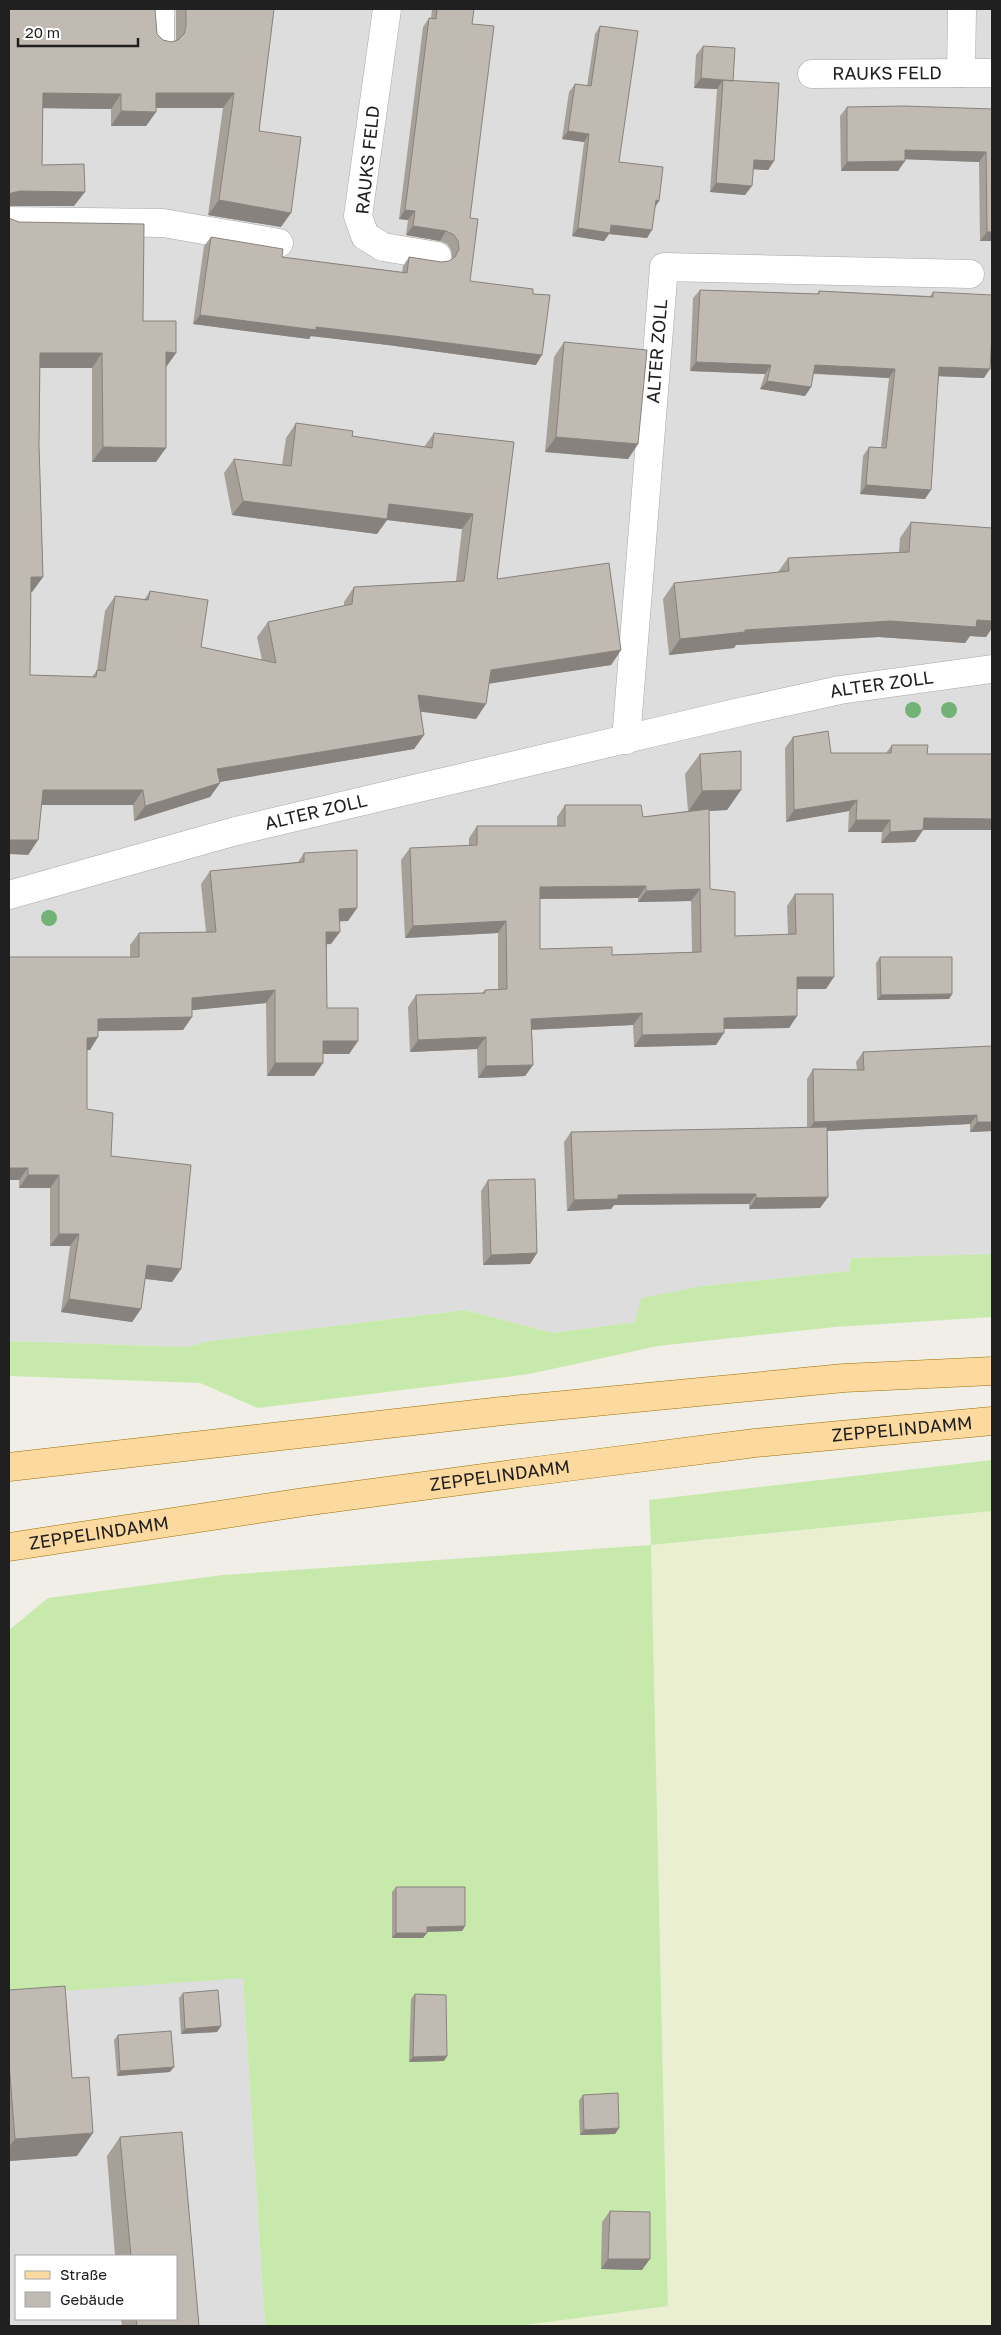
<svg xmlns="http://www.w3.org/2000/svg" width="1001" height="2335" viewBox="0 0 1001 2335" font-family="'Golos Text',sans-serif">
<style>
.residential{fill:#dedddd;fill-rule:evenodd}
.farmland{fill:#ebefd1}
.grass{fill:#c7eaac}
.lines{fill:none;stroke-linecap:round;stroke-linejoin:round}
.minor-casing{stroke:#a7a7a7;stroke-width:29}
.major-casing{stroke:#9b7100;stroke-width:29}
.minor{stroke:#fff;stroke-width:28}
.major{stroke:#fcda9f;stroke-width:28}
.tree{fill:#72b277}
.wall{fill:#a6a099;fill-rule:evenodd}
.shaded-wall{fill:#87827d}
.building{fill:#c1bab2;stroke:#87827d;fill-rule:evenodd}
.labels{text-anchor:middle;stroke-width:4;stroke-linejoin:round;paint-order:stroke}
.street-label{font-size:18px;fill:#202020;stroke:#fff}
</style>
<rect width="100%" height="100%" fill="#f0eee6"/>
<path class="residential" d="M 9,9 L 992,9 L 992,1254 L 851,1258 L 849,1271 L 703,1286 L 635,1322 L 553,1333 L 465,1310 L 210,1341 L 186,1347 L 9,1341 Z
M 243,1977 L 265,2326 L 9,2326 L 9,1995 ZM 16,2256 L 176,2256 L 176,2319 L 16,2319 Z"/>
<path class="farmland" d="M 992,1511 L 992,2326 L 518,2326 L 668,2306 L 651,1545 Z"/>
<path class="grass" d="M 992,1254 L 992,1317 L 835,1327 L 658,1346 L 529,1374 L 258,1408 L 200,1383 L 10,1376 L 9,1396 L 9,1341 L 186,1347 L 210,1341 L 465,1310 L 553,1333 L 635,1322 L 641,1298 L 703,1286 L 849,1271 L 851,1258 Z
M 992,1460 L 992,1511 L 651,1545 L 668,2306 L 518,2326 L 265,2326 L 243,1978 L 9,1995 L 9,1630 L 48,1598 L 223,1575 L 651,1545 L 649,1500 Z"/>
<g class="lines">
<defs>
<g id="minor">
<path d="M 387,9 L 358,216 L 365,236 L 383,247 L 437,256"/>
<path d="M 962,9 L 961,73 L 992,73"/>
<path d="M 160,41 L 160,9"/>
<path id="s1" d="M 812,74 L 961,73"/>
<path d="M 9,221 L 163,223 L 279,243"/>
<path id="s2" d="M 626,740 L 664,267 L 970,274"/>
<path id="s3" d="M 9,895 L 236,831 L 740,712 L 840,690 L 992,669"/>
</g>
<g id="major">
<path d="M 9,1467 L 502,1411 L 844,1378 L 992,1371"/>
<path id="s4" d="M 9,1547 L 304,1502 L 520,1473 L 755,1443 L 992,1421"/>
</g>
</defs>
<use href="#minor" class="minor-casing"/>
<use href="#major" class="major-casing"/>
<use href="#minor" class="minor"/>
<use href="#major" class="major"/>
</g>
<g class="tree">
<circle cx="913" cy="710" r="8"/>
<circle cx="949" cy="710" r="8"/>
<circle cx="49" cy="918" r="8"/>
</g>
<path class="wall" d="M 9,9 L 157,34 L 163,40 L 171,42 L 176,41 L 176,9 L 274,9 L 259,131 L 281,227 L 208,215 L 223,108 L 156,108 L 156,112 L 146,126 L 111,126 L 111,109 L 43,108 L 42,165 L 74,206 L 9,206 Z
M 433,9 L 474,9 L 472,24 L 470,218 L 470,281 L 533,294 L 536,365 L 388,345 L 311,336 L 309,339 L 193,324 L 204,246 L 211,237 L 282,257 L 402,272 L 403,266 L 409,257 L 441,262 L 449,261 L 452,259 L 452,258 L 451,250 L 447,244 L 440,241 L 406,235 L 408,220 L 399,219 L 423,27 L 429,18 L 431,18 L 432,10 Z
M 600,26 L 619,162 L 655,207 L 647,238 L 609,234 L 604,241 L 572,236 L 584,142 L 562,139 L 569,92 L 575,84 L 587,86 L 595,34 Z
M 703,46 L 733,81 L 774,161 L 768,170 L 753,169 L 745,195 L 710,192 L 717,89 L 694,88 L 696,55 Z
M 847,107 L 992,109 L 992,241 L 980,241 L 979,162 L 905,159 L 898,171 L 841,171 L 840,116 Z
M 11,219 L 143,321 L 176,353 L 166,367 L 156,462 L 92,462 L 92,368 L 40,368 L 39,444 L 43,577 L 32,592 L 31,592 L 30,675 L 92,677 L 97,670 L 105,611 L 115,596 L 144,600 L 150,591 L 201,647 L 262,660 L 257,637 L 268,622 L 344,606 L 344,602 L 354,587 L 456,581 L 462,529 L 387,520 L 377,534 L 232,515 L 224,473 L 234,459 L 282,465 L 286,438 L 296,423 L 352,436 L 424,447 L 434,433 L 514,442 L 497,579 L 621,650 L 611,665 L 489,683 L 476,719 L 421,711 L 424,735 L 414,749 L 220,782 L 220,783 L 210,797 L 134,821 L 133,805 L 41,805 L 38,840 L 28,855 Z
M 700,290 L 817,294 L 819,291 L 930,296 L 933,292 L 984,378 L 939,376 L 925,499 L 860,494 L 863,456 L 869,447 L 881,447 L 889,378 L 813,374 L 811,387 L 805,396 L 760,389 L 765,374 L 690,371 L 693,298 Z
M 564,342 L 638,444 L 628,459 L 545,452 L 554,357 Z
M 992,513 L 992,628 L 986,637 L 970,636 L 965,643 L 879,637 L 736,645 L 734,648 L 669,655 L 663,599 L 674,583 L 778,572 L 788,558 L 899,552 L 900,538 L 911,522 L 992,528 Z
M 793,737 L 831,753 L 886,753 L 892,745 L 927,754 L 992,754 L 991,747 L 992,746 L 992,830 L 923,830 L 915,842 L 881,843 L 882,832 L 848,832 L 849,811 L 786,822 L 785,748 Z
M 700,754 L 741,790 L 727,810 L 709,811 L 710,889 L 735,936 L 788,935 L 787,906 L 795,894 L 826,989 L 797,989 L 797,1016 L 789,1028 L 724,1029 L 716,1045 L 634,1047 L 633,1025 L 532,1030 L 533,1065 L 525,1076 L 478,1078 L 477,1049 L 410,1052 L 408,1007 L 416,995 L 482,993 L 485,990 L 498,989 L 498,933 L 405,938 L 401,860 L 410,848 L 469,846 L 469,838 L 477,826 L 557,826 L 557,817 L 565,805 L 643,817 L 688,811 L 685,774 ZM 638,898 L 638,902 L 691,901 L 692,952 L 612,955 L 540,949 L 540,899 Z
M 304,853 L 357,908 L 348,921 L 340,921 L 331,944 L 327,944 L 327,1008 L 358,1041 L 349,1054 L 323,1054 L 323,1063 L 314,1076 L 267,1076 L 266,1003 L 192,1010 L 192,1017 L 183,1030 L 98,1031 L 90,1050 L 87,1050 L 87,1109 L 111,1156 L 181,1269 L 172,1282 L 145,1279 L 141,1309 L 132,1322 L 61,1312 L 70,1246 L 50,1246 L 50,1188 L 19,1188 L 19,1180 L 130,957 L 130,945 L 139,933 L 206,932 L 201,884 L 210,871 L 298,862 Z
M 880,957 L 952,994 L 949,999 L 877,1000 L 876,963 Z
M 992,1046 L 992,1131 L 970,1132 L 970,1124 L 827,1131 L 828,1197 L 820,1208 L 749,1209 L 749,1204 L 680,1204 L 614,1205 L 611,1209 L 567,1211 L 564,1142 L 571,1132 L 807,1128 L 807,1079 L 813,1069 L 857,1070 L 856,1062 L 863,1052 Z
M 488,1180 L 537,1253 L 530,1264 L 483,1265 L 481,1191 Z
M 396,1887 L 465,1926 L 462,1931 L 427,1932 L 423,1938 L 392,1938 L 392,1892 Z
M 9,1990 L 72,2078 L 77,2156 L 9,2161 Z
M 183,1993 L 221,2026 L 217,2032 L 181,2034 L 179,1998 Z
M 415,1994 L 447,2056 L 444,2061 L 409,2062 L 411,1999 Z
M 118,2035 L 170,2072 L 117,2076 L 114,2040 Z
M 583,2095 L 619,2128 L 615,2134 L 580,2135 L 579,2100 Z
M 182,2132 L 199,2326 L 122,2326 L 121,2319 L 176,2319 L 176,2256 L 115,2256 L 107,2156 L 120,2137 Z
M 610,2211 L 642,2270 L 601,2269 L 602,2222 Z"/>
<path class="shaded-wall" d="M 701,78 L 733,81 L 723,80 L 717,89 L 694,88 Z
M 43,93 L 121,94 L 111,109 L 33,108 Z
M 156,93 L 234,93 L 223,108 L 145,108 Z
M 121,111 L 156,112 L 146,126 L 111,126 Z
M 568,131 L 589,134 L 584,142 L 562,139 Z
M 905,150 L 986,152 L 979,162 L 898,159 Z
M 754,160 L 774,161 L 768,170 L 747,169 Z
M 905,161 L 898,171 L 841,171 L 847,162 Z
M 716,183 L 752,186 L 745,195 L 710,192 Z
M 20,191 L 85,192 L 74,206 L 9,206 L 9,196 L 11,193 Z
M 219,200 L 291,213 L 281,227 L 208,215 Z
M 656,200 L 659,201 L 654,209 Z
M 405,210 L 415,211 L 408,220 L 399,219 Z
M 611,225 L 652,230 L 647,238 L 609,234 L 604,241 L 572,236 L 578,228 Z
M 413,226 L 446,231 L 440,241 L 406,235 Z
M 987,232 L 992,232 L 992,241 L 980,241 Z
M 200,315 L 316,327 L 394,336 L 542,355 L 536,365 L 388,345 L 311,336 L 309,339 L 193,324 Z
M 166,352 L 176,353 L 166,367 Z
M 40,353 L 102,353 L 92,368 L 30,368 Z
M 696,362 L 771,365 L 765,374 L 690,371 Z
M 815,365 L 895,369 L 889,378 L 809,373 Z
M 939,367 L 990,369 L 984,378 L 933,376 Z
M 767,381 L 811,387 L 805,396 L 760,389 Z
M 556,437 L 638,444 L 628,459 L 545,452 Z
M 103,447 L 166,448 L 156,462 L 92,462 Z
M 866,485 L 931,490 L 925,499 L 860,494 Z
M 243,501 L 389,504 L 473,514 L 462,529 L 387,520 L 377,534 L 232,515 Z
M 31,577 L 43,577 L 32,592 L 21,592 Z
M 977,620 L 992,621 L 992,628 L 986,637 L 970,636 L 965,643 L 879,637 L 736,645 L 734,648 L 669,655 L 680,639 L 745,630 L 890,621 Z
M 621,650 L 611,665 L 481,685 L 491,670 Z
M 418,695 L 486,704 L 476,719 L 408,710 Z
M 424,735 L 414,749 L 207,784 L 217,769 Z
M 220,783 L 210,797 L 134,821 L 145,806 Z
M 43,790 L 143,790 L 133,805 L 33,805 Z
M 741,790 L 727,810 L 688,812 L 702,791 Z
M 857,800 L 849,811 L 786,822 L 794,810 Z
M 924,818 L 992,819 L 992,830 L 915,830 Z
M 856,820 L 890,820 L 882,832 L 848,832 Z
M 923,830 L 915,842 L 881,843 L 890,832 Z
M 9,840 L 38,840 L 28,855 L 9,854 Z
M 646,886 L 638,898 L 532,899 L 540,887 Z
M 700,889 L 691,901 L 638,902 L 646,891 Z
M 357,908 L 348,921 L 330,922 L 339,909 Z
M 506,921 L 498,933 L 405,938 L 413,926 Z
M 326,932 L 340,932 L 331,944 L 318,945 Z
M 797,977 L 834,977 L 826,989 L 788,989 Z
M 275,990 L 266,1003 L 183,1011 L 192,998 Z
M 952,994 L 949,999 L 877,1000 L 881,995 Z
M 642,1013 L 633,1025 L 523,1030 L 531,1019 Z
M 797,1016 L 789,1028 L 715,1029 L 724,1018 Z
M 192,1017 L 183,1030 L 89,1031 L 98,1019 Z
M 724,1033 L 716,1045 L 634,1047 L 642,1035 Z
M 98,1037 L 90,1050 L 78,1050 L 87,1038 Z
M 486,1037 L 477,1049 L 410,1052 L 418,1040 Z
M 323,1041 L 358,1041 L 349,1054 L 314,1054 Z
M 275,1063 L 323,1063 L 314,1076 L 267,1076 Z
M 533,1065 L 525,1076 L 478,1078 L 486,1066 Z
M 977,1115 L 970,1124 L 807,1132 L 814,1122 Z
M 977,1122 L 992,1122 L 992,1131 L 970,1132 Z
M 9,1168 L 28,1168 L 19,1180 L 9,1180 Z
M 28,1175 L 59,1175 L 50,1188 L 19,1188 Z
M 756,1194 L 749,1204 L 614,1205 L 611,1209 L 567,1211 L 574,1200 L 618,1195 Z
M 828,1197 L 820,1208 L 749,1209 L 756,1198 Z
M 59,1234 L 79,1234 L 70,1246 L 50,1246 Z
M 537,1253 L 530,1264 L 483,1265 L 491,1255 Z
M 147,1265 L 181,1269 L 172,1282 L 139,1278 Z
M 69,1299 L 141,1309 L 132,1322 L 61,1312 Z
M 465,1926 L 462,1931 L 423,1932 L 427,1927 Z
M 396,1933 L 427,1933 L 423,1938 L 392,1938 Z
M 221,2026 L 217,2032 L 181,2034 L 185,2029 Z
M 447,2056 L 444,2061 L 409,2062 L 413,2057 Z
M 174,2067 L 170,2072 L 117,2076 L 120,2071 Z
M 619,2128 L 615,2134 L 580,2135 L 584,2130 Z
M 93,2133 L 77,2156 L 9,2161 L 9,2147 L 15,2139 Z
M 608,2259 L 650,2259 L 642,2270 L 601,2269 Z"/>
<path class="building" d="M 9,9 L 155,9 L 157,34 L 163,40 L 171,42 L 178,40 L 184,34 L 186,26 L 186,9 L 274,9 L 259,131 L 301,137 L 291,213 L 219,200 L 234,93 L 156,93 L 156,112 L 121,111 L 121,94 L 43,93 L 42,165 L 84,164 L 85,192 L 20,191 L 11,193 L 9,196 Z
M 437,9 L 474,9 L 472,24 L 494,26 L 470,218 L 478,219 L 470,281 L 533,289 L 533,294 L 550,295 L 542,355 L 394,336 L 316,327 L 316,330 L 200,315 L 211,237 L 283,249 L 282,257 L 407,273 L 409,257 L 441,262 L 449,261 L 455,257 L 459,249 L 458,241 L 454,235 L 446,231 L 413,226 L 415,211 L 405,210 L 429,18 L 436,19 Z
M 600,26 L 638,31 L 619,162 L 663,167 L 659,201 L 656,200 L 652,230 L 611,225 L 610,233 L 578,228 L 589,134 L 568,131 L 575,84 L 591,86 Z
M 703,46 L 735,48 L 733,81 L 701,78 Z
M 723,80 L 779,83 L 774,161 L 754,160 L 752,186 L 716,183 Z
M 904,106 L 992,109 L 992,232 L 987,232 L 986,152 L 905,150 L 905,161 L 847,162 L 847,107 Z
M 9,217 L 11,219 L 19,222 L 144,224 L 143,321 L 176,321 L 176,353 L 166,352 L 166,448 L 103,447 L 102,353 L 40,353 L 39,444 L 43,577 L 31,577 L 30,675 L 96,677 L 97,670 L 105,671 L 115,596 L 148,600 L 150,591 L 208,600 L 201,647 L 276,663 L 268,622 L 352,604 L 354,587 L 464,581 L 473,514 L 389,504 L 387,519 L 243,501 L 234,459 L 291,466 L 296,423 L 353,431 L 352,436 L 432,448 L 434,433 L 514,442 L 497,579 L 609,563 L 621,650 L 491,670 L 486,704 L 418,695 L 424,735 L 217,769 L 220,783 L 145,806 L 143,790 L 43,790 L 38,840 L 9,840 Z
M 700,290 L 819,294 L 819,291 L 933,297 L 933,292 L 992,295 L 992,333 L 990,369 L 939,367 L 931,490 L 866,485 L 869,447 L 886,448 L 895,369 L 815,365 L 811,387 L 767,381 L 771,365 L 696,362 Z
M 564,342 L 647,350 L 638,444 L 556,437 Z
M 911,522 L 992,528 L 992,621 L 977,620 L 976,627 L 890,621 L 745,630 L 745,632 L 680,639 L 674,583 L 789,571 L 788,558 L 909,552 Z
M 828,731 L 831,753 L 891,753 L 892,745 L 928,745 L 927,754 L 992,754 L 992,819 L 924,818 L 923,830 L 890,832 L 890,820 L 856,820 L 857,800 L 794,810 L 793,737 Z
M 741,751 L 741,790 L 702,791 L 700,754 Z
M 565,805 L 641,805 L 643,817 L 709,809 L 710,889 L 735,892 L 735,936 L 796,934 L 795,894 L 833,894 L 834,977 L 797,977 L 797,1016 L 724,1018 L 724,1033 L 642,1035 L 642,1013 L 531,1019 L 533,1065 L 486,1066 L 486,1037 L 418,1040 L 416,995 L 485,993 L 485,990 L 507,989 L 506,921 L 413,926 L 410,848 L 477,845 L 477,826 L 565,826 ZM 646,886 L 646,891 L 700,889 L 701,952 L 612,955 L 612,947 L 540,949 L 540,887 Z
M 357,850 L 357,908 L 339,909 L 340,932 L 326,932 L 327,1008 L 358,1008 L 358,1041 L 323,1041 L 323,1063 L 275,1063 L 275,990 L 192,998 L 192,1017 L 98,1019 L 98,1037 L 87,1038 L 87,1109 L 113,1113 L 111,1156 L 191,1165 L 181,1269 L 147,1265 L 141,1309 L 69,1299 L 79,1234 L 59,1234 L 59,1175 L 28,1175 L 28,1168 L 9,1168 L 9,957 L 139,957 L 139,933 L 216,932 L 210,871 L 304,862 L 304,853 Z
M 880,957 L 952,957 L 952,994 L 881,995 Z
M 992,1046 L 992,1122 L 977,1122 L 977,1115 L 814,1122 L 813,1069 L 864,1070 L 863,1052 Z
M 827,1127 L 828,1197 L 756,1198 L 756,1194 L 688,1194 L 618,1195 L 618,1199 L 574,1200 L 571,1132 Z
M 535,1179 L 537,1253 L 491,1255 L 488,1180 Z
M 396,1887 L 465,1887 L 465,1926 L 427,1927 L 427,1933 L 396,1933 Z
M 65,1986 L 72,2078 L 89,2077 L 93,2133 L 15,2139 L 9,2063 L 9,1990 Z
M 218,1990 L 221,2026 L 185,2029 L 183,1993 Z
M 415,1994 L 446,1995 L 447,2056 L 413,2057 Z
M 171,2031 L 174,2067 L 120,2071 L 118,2035 Z
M 618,2093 L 619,2128 L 584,2130 L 583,2095 Z
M 182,2132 L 199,2326 L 137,2326 L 136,2319 L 176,2319 L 176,2256 L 131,2256 L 120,2137 Z
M 610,2211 L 650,2212 L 650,2259 L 608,2259 Z"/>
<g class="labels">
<g class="street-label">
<text dy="6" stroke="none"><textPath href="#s1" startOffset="75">RAUKS FELD</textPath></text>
<text transform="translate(368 160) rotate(-84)" y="6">RAUKS FELD</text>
<text dy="6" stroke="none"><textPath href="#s2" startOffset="390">ALTER ZOLL</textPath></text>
<text dy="6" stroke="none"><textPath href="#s3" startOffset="898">ALTER ZOLL</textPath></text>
<text dy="6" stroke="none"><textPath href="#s3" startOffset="318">ALTER ZOLL</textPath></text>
<text dy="6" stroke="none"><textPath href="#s4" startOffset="901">ZEPPELINDAMM</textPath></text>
<text dy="6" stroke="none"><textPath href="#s4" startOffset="496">ZEPPELINDAMM</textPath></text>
<text dy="6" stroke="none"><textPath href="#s4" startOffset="91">ZEPPELINDAMM</textPath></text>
</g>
</g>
<rect width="1001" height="2335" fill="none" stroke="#202020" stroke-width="20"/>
<rect x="15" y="2255" width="162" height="65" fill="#ffffff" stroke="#a6a6a6"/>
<rect x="25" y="2271" width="25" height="8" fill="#fcda9f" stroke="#a6a6a6"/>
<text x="60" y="2280" font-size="15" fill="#202020">Straße</text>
<rect x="25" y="2292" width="25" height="15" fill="#c1bab2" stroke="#a6a6a6"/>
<text x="60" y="2305" font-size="15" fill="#202020">Gebäude</text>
<path d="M18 38v8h120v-8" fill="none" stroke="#202020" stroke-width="2.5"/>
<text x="25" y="38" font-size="15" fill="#202020" stroke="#ffffff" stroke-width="4" paint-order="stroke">20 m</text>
</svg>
